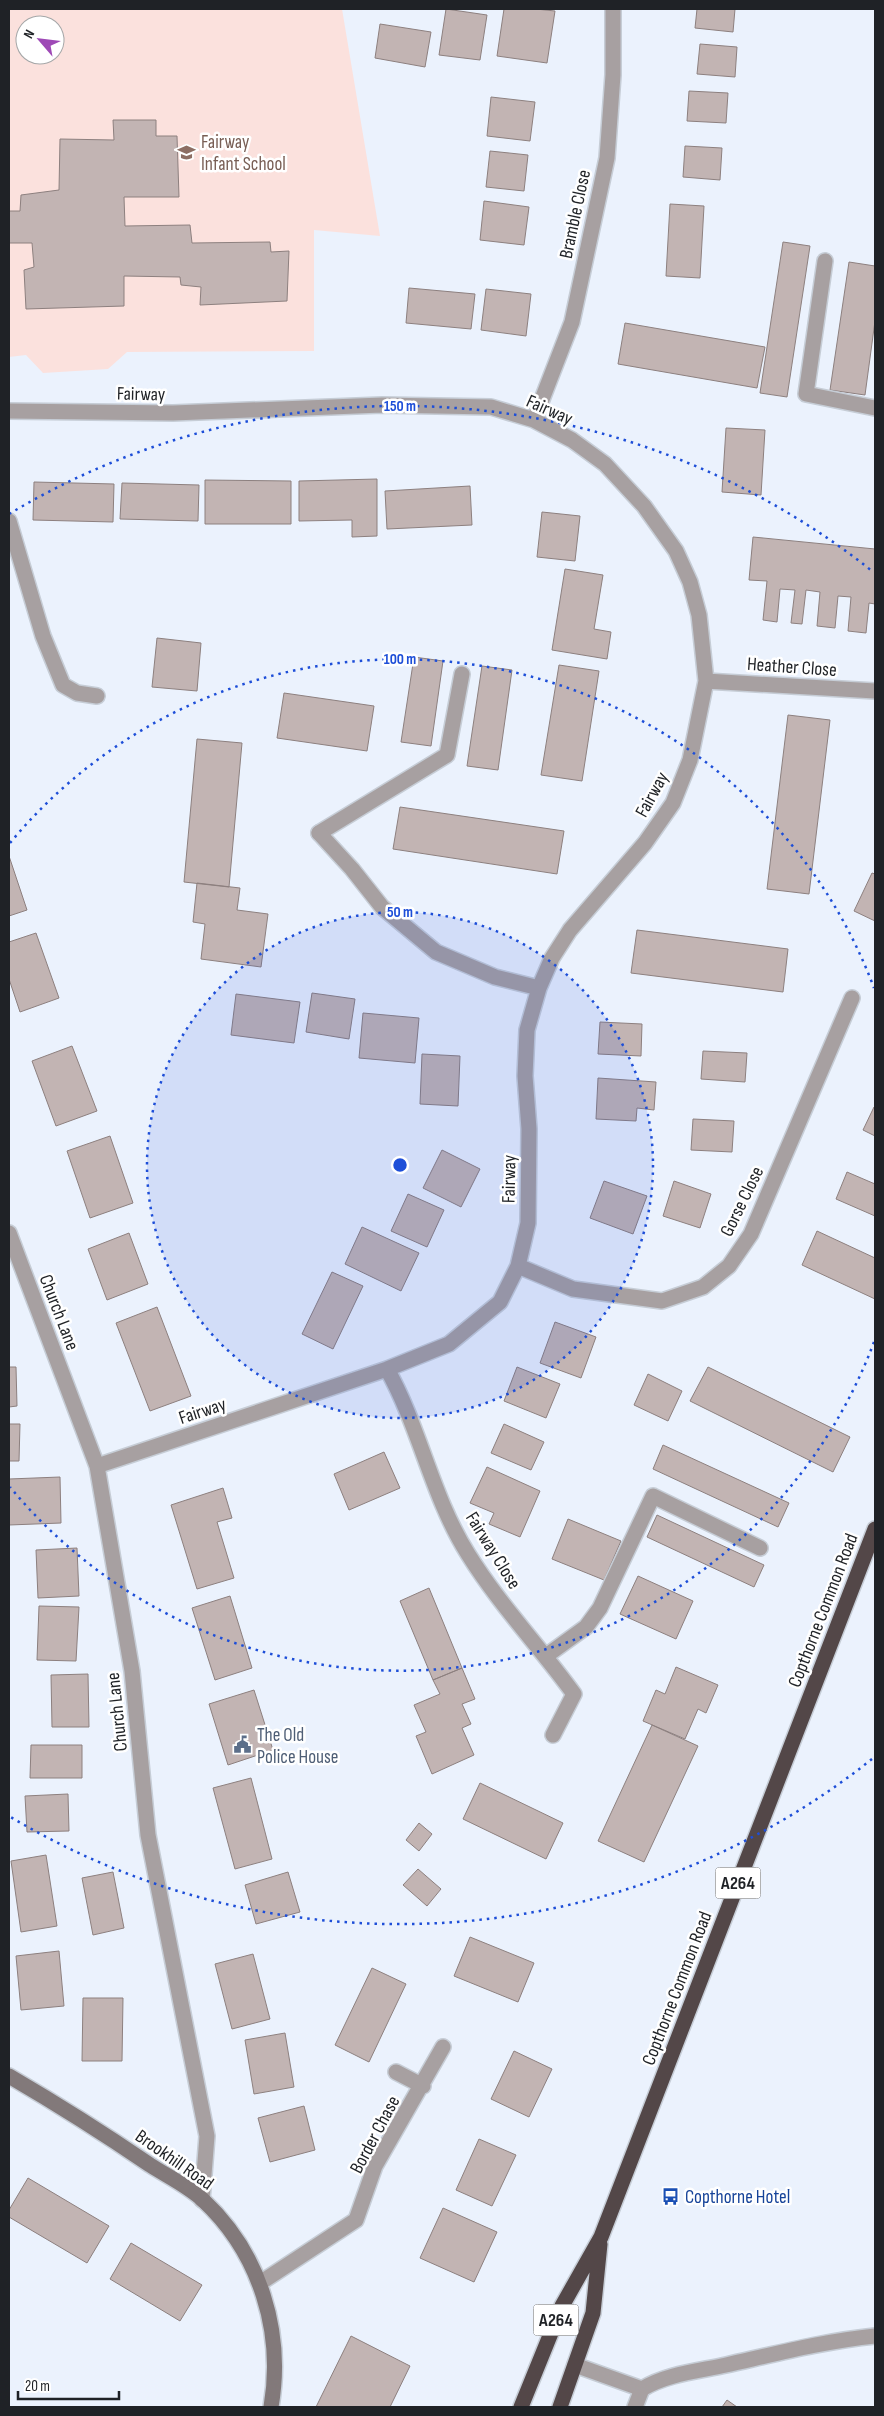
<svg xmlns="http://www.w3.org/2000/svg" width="884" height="2416" viewBox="0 0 884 2416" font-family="'Sofia Sans Condensed',sans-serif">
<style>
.education{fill:#fbe1dd;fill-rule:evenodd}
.building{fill:#c2b4b3;stroke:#8d807f}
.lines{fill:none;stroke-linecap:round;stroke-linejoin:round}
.lane-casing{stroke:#c6cdd6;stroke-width:18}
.street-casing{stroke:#c6cdd6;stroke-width:18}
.secondary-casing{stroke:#c6cdd6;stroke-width:18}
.highway-casing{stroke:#c6cdd6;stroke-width:18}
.lane{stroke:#a7a0a1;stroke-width:15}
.street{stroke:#a7a0a1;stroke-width:15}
.secondary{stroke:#82797a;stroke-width:15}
.highway{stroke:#534748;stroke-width:15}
.ring{fill:none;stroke:#1d4ed8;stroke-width:2.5;stroke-dasharray:2.5 5}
.labels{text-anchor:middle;stroke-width:5;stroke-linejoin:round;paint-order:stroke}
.shield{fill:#fff;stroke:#626467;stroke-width:1}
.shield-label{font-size:18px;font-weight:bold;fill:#1f2226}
.education-label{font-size:19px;fill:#785e54;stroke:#fff;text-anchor:start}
.street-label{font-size:19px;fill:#1f2226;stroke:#fff}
.service-label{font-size:19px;fill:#4e5e75;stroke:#fff;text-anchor:start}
.transit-label{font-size:19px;fill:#164399;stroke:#fff;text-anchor:start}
.centre{fill:#1d4ed8;stroke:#fff;stroke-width:2.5}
.ring-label{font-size:15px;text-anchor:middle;font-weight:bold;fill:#1d4ed8;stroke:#fff;stroke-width:5;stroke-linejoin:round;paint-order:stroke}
</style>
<rect width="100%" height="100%" fill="#ebf2fd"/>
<path class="education" d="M 9,9 L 342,9 L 380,236 L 314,230 L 314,351 L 127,352 L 108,369 L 43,373 L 26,355 L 9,357 ZM 25,25 L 55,25 L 55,55 L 25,55 Z"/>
<path class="building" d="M 446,9 L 487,15 L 480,60 L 439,55 Z
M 504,9 L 536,9 L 555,11 L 547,63 L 497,56 Z
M 697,9 L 735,9 L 733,32 L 695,28 Z
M 380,24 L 431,32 L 425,67 L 375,58 Z
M 700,44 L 737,47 L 735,77 L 697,74 Z
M 689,91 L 728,93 L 726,123 L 687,121 Z
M 491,97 L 535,102 L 530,141 L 487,136 Z
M 113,120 L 156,120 L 156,136 L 177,136 L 179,197 L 124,197 L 125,226 L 190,225 L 192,243 L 270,242 L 271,252 L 289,251 L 287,301 L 200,305 L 201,287 L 181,285 L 180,277 L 124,276 L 124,306 L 26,309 L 24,270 L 34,267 L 32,243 L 9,243 L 9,211 L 20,211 L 21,195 L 59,190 L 60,139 L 114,140 Z
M 685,146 L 722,148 L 720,180 L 683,177 Z
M 490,151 L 528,155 L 524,191 L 486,187 Z
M 484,201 L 529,207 L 524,245 L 480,240 Z
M 670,204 L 704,206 L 700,278 L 666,276 Z
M 783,242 L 810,246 L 787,397 L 760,393 Z
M 849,262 L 875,266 L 875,321 L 865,395 L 830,390 Z
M 409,288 L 475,294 L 471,329 L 406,323 Z
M 486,289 L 531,294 L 526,336 L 481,330 Z
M 625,323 L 765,347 L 757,388 L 618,364 Z
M 726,428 L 765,430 L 761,495 L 722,492 Z
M 377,479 L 377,536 L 352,537 L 352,520 L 299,521 L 299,481 Z
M 205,480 L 291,481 L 291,524 L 205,524 Z
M 34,482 L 114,484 L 113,522 L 33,520 Z
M 122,483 L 199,485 L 198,521 L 120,519 Z
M 470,486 L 472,525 L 387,529 L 385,491 Z
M 542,512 L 580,516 L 575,561 L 537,557 Z
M 753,537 L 875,549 L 875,604 L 869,603 L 866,633 L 848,631 L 851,597 L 838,596 L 835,628 L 817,626 L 820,592 L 806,590 L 802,624 L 791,623 L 795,590 L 780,589 L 777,622 L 763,620 L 767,581 L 749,580 Z
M 565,569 L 603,575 L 594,629 L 611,632 L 607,659 L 552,650 Z
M 157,638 L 201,643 L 197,691 L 152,687 Z
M 414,657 L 443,661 L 431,746 L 401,742 Z
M 559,665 L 599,671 L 582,781 L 541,775 Z
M 482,666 L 512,670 L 498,770 L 467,766 Z
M 284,693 L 374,706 L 367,751 L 277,738 Z
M 788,715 L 830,720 L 809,894 L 767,889 Z
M 197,739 L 242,743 L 229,887 L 184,882 Z
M 400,807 L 564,831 L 557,874 L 393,849 Z
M 9,856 L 27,910 L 9,916 Z
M 872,873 L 875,874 L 875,921 L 854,911 Z
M 197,883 L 240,888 L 237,910 L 268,914 L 261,967 L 201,959 L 205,924 L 193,922 Z
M 637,930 L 788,949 L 783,992 L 631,973 Z
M 36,933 L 59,998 L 20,1012 L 9,979 L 9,942 Z
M 312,993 L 355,999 L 349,1039 L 306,1032 Z
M 236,994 L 300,1002 L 294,1043 L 231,1035 Z
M 363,1013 L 419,1018 L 415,1063 L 359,1058 Z
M 600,1022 L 642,1024 L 641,1056 L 598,1054 Z
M 72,1046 L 97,1111 L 56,1126 L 32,1061 Z
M 703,1051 L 747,1053 L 745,1082 L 701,1079 Z
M 422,1054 L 460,1056 L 458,1106 L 420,1104 Z
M 598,1078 L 656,1082 L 654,1110 L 637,1108 L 636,1121 L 596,1119 Z
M 874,1107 L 875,1107 L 875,1136 L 863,1130 Z
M 693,1119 L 734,1121 L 732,1152 L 691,1150 Z
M 110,1136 L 133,1203 L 90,1218 L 67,1151 Z
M 442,1150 L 480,1169 L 461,1207 L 423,1188 Z
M 847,1172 L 875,1184 L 875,1216 L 836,1199 Z
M 604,1181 L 647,1196 L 633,1234 L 590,1218 Z
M 674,1181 L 711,1194 L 700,1228 L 663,1216 Z
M 408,1194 L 444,1210 L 427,1247 L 391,1231 Z
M 362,1227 L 419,1253 L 401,1291 L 345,1264 Z
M 817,1231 L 875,1258 L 875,1299 L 802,1265 Z
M 129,1233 L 148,1284 L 107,1300 L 88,1249 Z
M 332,1272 L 363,1286 L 333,1349 L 302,1334 Z
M 157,1307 L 191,1396 L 150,1411 L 116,1323 Z
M 555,1322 L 596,1337 L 581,1378 L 540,1363 Z
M 9,1367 L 16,1367 L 17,1406 L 9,1407 Z
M 517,1367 L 560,1384 L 546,1418 L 504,1401 Z
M 708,1367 L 850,1437 L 833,1472 L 690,1401 Z
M 648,1374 L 682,1391 L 668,1421 L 634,1405 Z
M 9,1424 L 20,1424 L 19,1461 L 9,1461 Z
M 504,1424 L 544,1442 L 531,1470 L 491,1453 Z
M 663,1445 L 789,1503 L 778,1527 L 653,1469 Z
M 384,1452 L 400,1488 L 349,1510 L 334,1474 Z
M 487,1467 L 540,1491 L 520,1537 L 489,1524 L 494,1513 L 470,1503 Z
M 60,1477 L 61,1523 L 9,1525 L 9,1479 Z
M 223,1488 L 232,1518 L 217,1522 L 234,1578 L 197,1589 L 171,1505 Z
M 657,1515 L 764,1565 L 754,1587 L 647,1537 Z
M 568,1519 L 621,1541 L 604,1580 L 552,1559 Z
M 77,1548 L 79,1596 L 38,1598 L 36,1550 Z
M 638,1576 L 693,1601 L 676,1639 L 620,1614 Z
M 429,1588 L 462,1668 L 433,1680 L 400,1601 Z
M 230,1596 L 252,1668 L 215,1680 L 192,1608 Z
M 39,1606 L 79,1607 L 76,1661 L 37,1660 Z
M 676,1667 L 718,1685 L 706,1713 L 698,1709 L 685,1739 L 643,1721 L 656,1690 L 665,1694 Z
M 462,1668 L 475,1699 L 462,1704 L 471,1724 L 462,1728 L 474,1755 L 432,1774 L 416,1736 L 426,1732 L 414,1705 L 440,1694 L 433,1680 Z
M 88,1674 L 89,1727 L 52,1727 L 51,1675 Z
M 254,1690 L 273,1750 L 228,1765 L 209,1704 Z
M 652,1725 L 698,1746 L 644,1862 L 598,1841 Z
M 31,1745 L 82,1745 L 82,1778 L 30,1778 Z
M 251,1778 L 272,1859 L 235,1869 L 213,1788 Z
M 480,1783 L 563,1823 L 546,1859 L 463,1819 Z
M 68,1794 L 69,1831 L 27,1832 L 25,1796 Z
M 419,1823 L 432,1834 L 419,1851 L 406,1840 Z
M 46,1855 L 57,1926 L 21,1932 L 11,1861 Z
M 418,1869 L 441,1889 L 427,1906 L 403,1885 Z
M 113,1872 L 124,1928 L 93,1935 L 82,1878 Z
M 288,1872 L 300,1912 L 256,1924 L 245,1885 Z
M 470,1937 L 534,1963 L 518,2002 L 454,1976 Z
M 59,1951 L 64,2006 L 21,2010 L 16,1956 Z
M 253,1954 L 270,2019 L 232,2029 L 215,1964 Z
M 372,1968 L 406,1984 L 369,2062 L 335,2045 Z
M 83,1998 L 123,1998 L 122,2061 L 82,2061 Z
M 285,2033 L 294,2087 L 254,2094 L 245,2040 Z
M 514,2051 L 552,2069 L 529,2117 L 491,2099 Z
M 304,2106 L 315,2150 L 270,2162 L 258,2118 Z
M 479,2139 L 516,2155 L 492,2206 L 456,2190 Z
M 28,2178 L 109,2226 L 87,2263 L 9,2217 L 9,2210 Z
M 443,2208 L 497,2232 L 474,2282 L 420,2258 Z
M 131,2243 L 202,2285 L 180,2321 L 110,2279 Z
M 351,2336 L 410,2366 L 390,2407 L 316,2407 Z
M 727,2400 L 737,2407 L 722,2407 Z"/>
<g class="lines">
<defs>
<path id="lane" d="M 825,261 L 806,394 L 875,408
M 9,521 L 43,636 L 63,685 L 77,693 L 97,696
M 319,833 L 447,755 L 462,674
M 546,1656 L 586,1627 L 600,1608 L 653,1496 L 760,1548
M 575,2365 L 642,2389 C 666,2374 699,2371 726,2365 C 775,2354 825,2341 875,2336
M 635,2407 L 642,2389"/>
<path id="street" d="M 9,411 L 173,413 L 382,405 L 491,407 L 534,420 L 572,440 L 605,464 L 644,506 L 676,551 L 690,582 L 699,615 L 706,681 L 690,760 L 673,803 L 645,843 L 570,930 L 552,958 L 539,988 L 527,1030 L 525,1076 L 529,1129 L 528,1223 L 518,1266 L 500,1302 L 449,1344 L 387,1369 L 97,1466
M 534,420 L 572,322 L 607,158 L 613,75 L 613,9
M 706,681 L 875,691
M 319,833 L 352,869 L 382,907 L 436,952 L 495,977 L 539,988
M 9,1233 L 97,1466 L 132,1671 L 148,1835 L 207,2136 L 202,2200
M 518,1266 L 573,1289 L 662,1301 L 703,1287 L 729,1266 L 751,1234 L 852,998
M 387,1369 C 420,1428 432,1497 468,1554 C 499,1604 540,1647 574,1694 L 553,1735
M 396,2072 L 423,2086
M 260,2283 L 356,2220 L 375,2166 L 443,2047"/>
<path id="secondary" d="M 9,2076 C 57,2104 103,2133 150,2165 C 167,2176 188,2186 203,2200 C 260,2253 284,2332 271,2407"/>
<path id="highway" d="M 521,2407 L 562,2306 L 601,2237 L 875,1529
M 560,2407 L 593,2313 L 600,2244"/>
</defs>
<use href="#lane" class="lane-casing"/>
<use href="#street" class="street-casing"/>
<use href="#secondary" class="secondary-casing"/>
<use href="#highway" class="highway-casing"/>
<use href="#lane" class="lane"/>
<use href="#street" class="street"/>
<use href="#secondary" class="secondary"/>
<use href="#highway" class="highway"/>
</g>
<circle cx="400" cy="1165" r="253" fill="#1d4ed8" fill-opacity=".12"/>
<g class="ring">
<circle cx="400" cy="1165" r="253"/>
<path d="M874 1342A506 506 0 0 1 10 1487M10 843A506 506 0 0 1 874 988"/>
<path d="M872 1759A759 759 0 0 1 9 1816M9 514A759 759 0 0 1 872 571"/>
</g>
<defs>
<symbol id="school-bare" viewBox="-9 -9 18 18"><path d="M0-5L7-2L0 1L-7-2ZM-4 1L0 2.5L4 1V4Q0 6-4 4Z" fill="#8d6e63" stroke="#fff" stroke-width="2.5" paint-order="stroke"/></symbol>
<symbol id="civic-bare" viewBox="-9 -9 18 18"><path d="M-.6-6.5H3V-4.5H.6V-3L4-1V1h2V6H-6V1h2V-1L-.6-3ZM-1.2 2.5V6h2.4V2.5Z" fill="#5c6f8a" stroke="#fff" stroke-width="2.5" paint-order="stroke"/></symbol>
<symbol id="bus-bare" viewBox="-9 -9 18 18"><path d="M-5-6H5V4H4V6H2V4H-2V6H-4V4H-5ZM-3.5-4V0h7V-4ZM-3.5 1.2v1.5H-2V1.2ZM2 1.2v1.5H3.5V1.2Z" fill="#1a4fb4" stroke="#fff" stroke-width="2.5" paint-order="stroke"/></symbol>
</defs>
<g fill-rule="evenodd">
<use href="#school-bare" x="174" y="140" width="25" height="25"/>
<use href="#civic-bare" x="230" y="1732" width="25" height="25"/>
<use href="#bus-bare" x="658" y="2184" width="25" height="25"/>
</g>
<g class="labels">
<g class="shield">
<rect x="715.5" y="1867.5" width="45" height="31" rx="4"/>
<rect x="533.5" y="2304.5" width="45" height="31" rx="4"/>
</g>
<g class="shield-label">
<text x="738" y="1889">A264</text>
<text x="556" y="2326">A264</text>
</g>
<g class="education-label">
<text x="201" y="148">Fairway<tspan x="201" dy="22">Infant School</tspan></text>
</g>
<g class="street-label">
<text transform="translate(574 214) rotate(-78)" y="7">Bramble Close</text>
<text transform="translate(141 393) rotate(1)" y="7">Fairway</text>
<text transform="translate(550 409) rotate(24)" y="7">Fairway</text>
<text transform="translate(792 666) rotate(4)" y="7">Heather Close</text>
<text transform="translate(651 794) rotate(-61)" y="7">Fairway</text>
<text transform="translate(508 1179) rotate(-89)" y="7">Fairway</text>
<text transform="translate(741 1201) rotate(-64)" y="7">Gorse Close</text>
<text transform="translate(60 1312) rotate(69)" y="7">Church Lane</text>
<text transform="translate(202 1410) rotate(-18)" y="7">Fairway</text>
<text transform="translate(494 1550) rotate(58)" y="7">Fairway Close</text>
<text transform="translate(822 1610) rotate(-69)" y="7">Copthorne Common Road</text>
<text transform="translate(116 1712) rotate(-96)" y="7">Church Lane</text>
<text transform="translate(676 1988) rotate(-69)" y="7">Copthorne Common Road</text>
<text transform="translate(374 2134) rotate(-62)" y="7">Border Chase</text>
<text transform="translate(175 2159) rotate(35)" y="7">Brookhill Road</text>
</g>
<g class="service-label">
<text x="257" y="1741">The Old<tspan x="257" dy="22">Police House</tspan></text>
</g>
<g class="transit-label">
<text x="685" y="2203">Copthorne Hotel</text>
</g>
</g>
<circle cx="400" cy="1165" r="8" class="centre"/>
<g class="ring-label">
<text x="400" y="411">150 m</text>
<text x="400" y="664">100 m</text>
<text x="400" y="917">50 m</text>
</g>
<rect width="884" height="2416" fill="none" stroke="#1f2226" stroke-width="20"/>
<g transform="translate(40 40) rotate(298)"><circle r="24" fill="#ffffff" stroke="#a5a7a8"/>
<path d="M0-4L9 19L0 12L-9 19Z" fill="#9e49b6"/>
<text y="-8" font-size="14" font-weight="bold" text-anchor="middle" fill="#1f2226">N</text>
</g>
<path d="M18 2391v8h101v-8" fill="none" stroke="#1f2226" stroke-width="2.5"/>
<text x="25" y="2391" font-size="15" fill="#1f2226" stroke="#ffffff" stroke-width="4" paint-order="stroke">20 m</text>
</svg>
